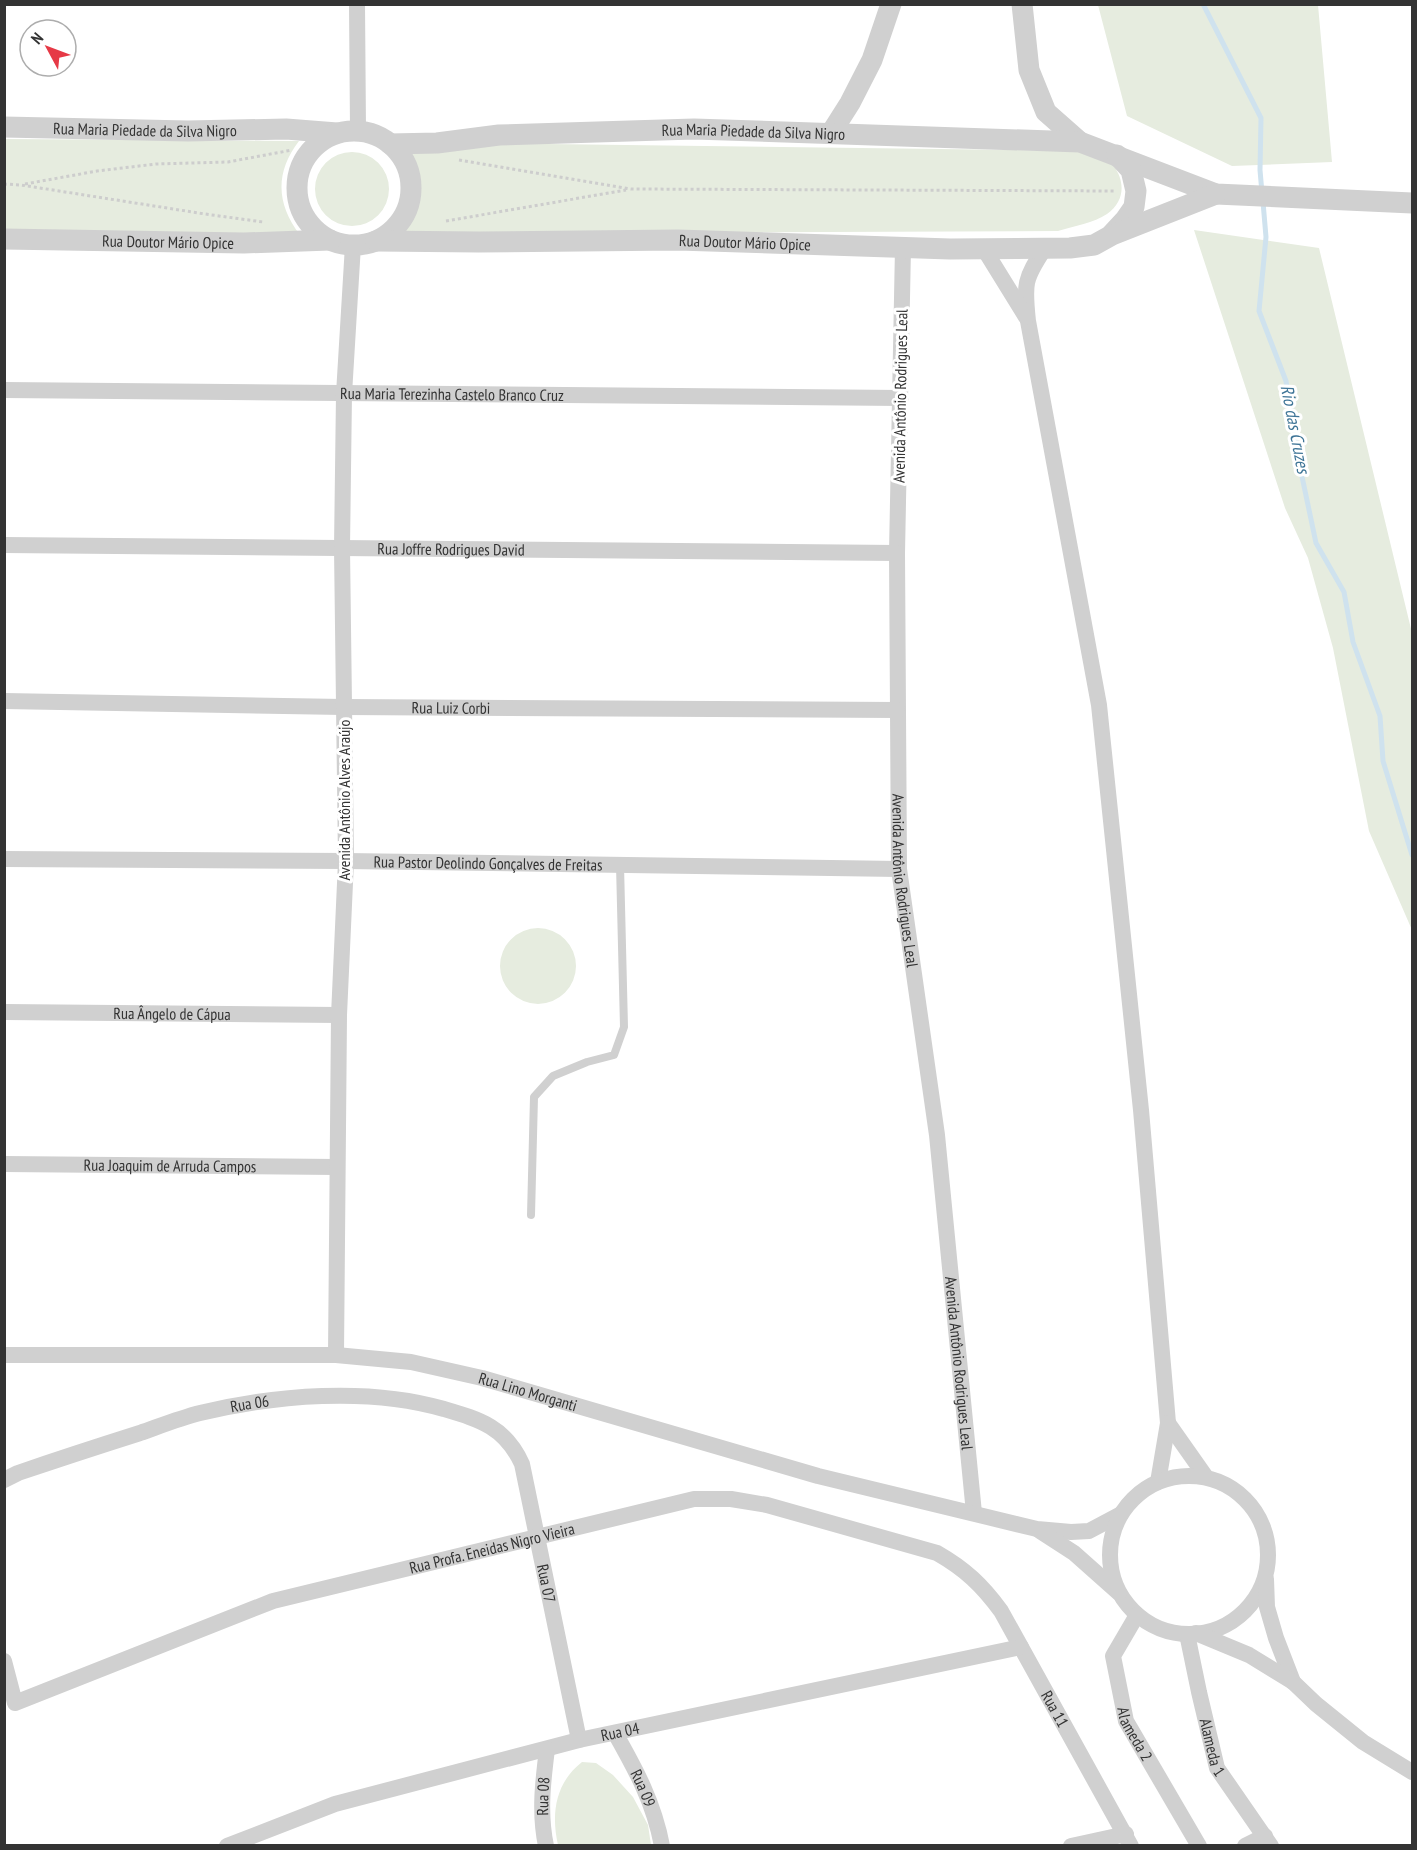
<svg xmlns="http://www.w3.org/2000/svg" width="1417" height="1850" viewBox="0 0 1417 1850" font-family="'PT Sans Narrow',sans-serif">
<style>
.green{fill:#e6ecdf}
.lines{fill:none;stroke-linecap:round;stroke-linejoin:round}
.stream{stroke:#cfe2ee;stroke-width:5}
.path{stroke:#cdcdcd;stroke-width:3;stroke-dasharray:3 3;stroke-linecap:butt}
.service{stroke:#d0d0d0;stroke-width:8}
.minor{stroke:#d0d0d0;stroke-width:16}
.tertiary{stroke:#d0d0d0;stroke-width:21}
.labels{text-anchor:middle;stroke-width:6;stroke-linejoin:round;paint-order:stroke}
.street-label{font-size:16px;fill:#333;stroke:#fff}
.water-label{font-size:18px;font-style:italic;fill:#3f7597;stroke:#fff}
</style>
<rect width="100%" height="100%" fill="#fff"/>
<path class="green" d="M 1098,5 L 1318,5 L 1332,162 L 1232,166 L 1127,116 Z
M 5,139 L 299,141 C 275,172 276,204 300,235 L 5,229 Z
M 402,142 L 1094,151 C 1120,161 1134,195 1107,214 C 1094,223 1074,226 1058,231 L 400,234 C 426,205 427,172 402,142 Z
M315 189a37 37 0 1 1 74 0a37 37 0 1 1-74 0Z
M 1194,230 L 1319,248 L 1412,633 L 1412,930 L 1369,831 L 1333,648 L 1308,558 L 1285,508 Z
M500 966a38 38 0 1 1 76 0a38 38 0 1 1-76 0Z
M 582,1762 L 596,1763 L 613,1775 L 633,1797 L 648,1825 L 651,1845 L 558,1845 C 551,1814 555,1783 582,1762 Z"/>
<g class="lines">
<path class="stream" d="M 1203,4 L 1261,118 L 1260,170 L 1262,193
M 1263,202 L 1266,237 L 1259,311 L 1286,381 L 1300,467 L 1316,543 L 1344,592 L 1353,642 L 1380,716 L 1383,761 L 1412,855"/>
<path class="path" d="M 459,160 L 631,189 L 1116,191
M 4,184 L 21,185 L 205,214 L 263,222
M 25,184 L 97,171 L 156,164 L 228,162 L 292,150
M 446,221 L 626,190"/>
<path class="service" d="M 531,1215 L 534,1097 L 553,1076 L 587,1062 L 614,1055 L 624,1027 L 620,865"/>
<g class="minor">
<path d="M 357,4 L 358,130"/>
<path id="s1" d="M 903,247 L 897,553 L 899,869 L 937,1135 L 974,1513"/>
<path d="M 1045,248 C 1024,279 1024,284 1028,321 L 1099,705 L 1141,1110 L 1168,1423 L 1158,1482"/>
<path d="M 984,249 L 1026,317"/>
<path id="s2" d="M 4,390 L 901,398"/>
<path id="s3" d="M 4,545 L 897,553"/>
<path id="s4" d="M 4,701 L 343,707 L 897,710"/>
<path id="s5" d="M 4,859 L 346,861 L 899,869"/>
<path id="s6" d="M 4,1012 L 339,1015"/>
<path id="s7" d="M 4,1164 L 337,1167"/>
<path id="s8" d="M 4,1355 L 336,1355 L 411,1362 L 482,1378 L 818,1476 L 1037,1529 L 1071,1532 L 1089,1531 L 1121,1514"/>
<path d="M 336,1355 L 339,1015 L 346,861 L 342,548 L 344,394 L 353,245"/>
<path d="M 1168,1423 L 1206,1477"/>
<circle cx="1189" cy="1555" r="79"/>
<path id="s9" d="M 4,1480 L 18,1473 C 59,1459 99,1446 140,1433 C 160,1426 180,1418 200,1413 C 276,1395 368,1387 444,1409 C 481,1420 505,1427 522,1464 L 579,1740"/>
<path d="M 1040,1531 L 1074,1553 L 1119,1593"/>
<path d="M 1266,1579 L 1267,1607 L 1276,1638 L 1293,1682"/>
<path id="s10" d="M 1137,1615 L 1113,1656 L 1126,1721 L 1199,1846"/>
<path d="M 1196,1633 L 1249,1655 L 1293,1682 L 1316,1704 L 1363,1742 L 1412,1772"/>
<path id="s11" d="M 1187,1634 L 1199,1692 L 1217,1768 L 1271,1846"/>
<path id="s12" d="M 4,1661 L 15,1703 L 273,1601 L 694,1499 L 731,1499 L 767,1505 L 937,1553 C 965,1569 982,1585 1001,1611 L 1131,1846"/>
<path id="s13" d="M 615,1733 C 636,1770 654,1803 662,1846"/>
<path id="s14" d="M 227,1846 L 335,1804 L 579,1740 L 1021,1647"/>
<path id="s15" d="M 546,1846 C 539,1813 543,1781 547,1749"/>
<path d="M 1071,1846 L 1126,1834"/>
<path d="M 1245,1846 L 1265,1836"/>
</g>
<g class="tertiary">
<path d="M 1022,4 L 1029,70 L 1046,112 L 1080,142"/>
<path id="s16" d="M 4,127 L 188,131 L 286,129 L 337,133"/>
<circle cx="354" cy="188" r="57"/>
<path d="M 831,133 L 850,103 L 872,60 L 891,4"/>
<path id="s17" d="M 390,144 L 437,143 L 499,135 L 694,129 L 1080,142 L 1216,194 L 1412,203"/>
<path d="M 1112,234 L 1125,220 L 1134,207 L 1136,191 L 1131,170 L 1117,155"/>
<path id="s18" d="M 4,239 L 244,243 L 330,240"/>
<path id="s19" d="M 376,241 L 479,242 L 678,240 L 950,249 L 1070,248 L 1094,245 L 1112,235 L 1216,194"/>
</g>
</g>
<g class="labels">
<g class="street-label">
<text dy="6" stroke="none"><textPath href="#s16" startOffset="141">Rua Maria Piedade da Silva Nigro</textPath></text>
<text dy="6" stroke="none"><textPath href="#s17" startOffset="364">Rua Maria Piedade da Silva Nigro</textPath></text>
<text dy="6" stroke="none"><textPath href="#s18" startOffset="164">Rua Doutor Mário Opice</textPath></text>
<text dy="6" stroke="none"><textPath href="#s19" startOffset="369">Rua Doutor Mário Opice</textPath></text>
<text dy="6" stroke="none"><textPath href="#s2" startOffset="448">Rua Maria Terezinha Castelo Branco Cruz</textPath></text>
<text transform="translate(900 396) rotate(-89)" y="6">Avenida Antônio Rodrigues Leal</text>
<text dy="6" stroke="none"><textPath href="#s3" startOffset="447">Rua Joffre Rodrigues David</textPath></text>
<text dy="6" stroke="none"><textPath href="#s4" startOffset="447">Rua Luiz Corbi</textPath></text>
<text transform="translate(344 800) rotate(-90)" y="6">Avenida Antônio Alves Araújo</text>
<text dy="6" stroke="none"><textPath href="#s5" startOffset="484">Rua Pastor Deolindo Gonçalves de Freitas</textPath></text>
<text dy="6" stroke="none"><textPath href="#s1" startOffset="634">Avenida Antônio Rodrigues Leal</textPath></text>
<text dy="6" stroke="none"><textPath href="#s6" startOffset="168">Rua Ângelo de Cápua</textPath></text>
<text dy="6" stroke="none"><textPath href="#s7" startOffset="166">Rua Joaquim de Arruda Campos</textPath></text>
<text dy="6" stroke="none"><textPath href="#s1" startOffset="1120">Avenida Antônio Rodrigues Leal</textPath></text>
<text dy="6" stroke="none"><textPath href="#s8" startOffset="528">Rua Lino Morganti</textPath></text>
<text dy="6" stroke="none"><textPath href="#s9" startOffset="258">Rua 06</textPath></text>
<text dy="6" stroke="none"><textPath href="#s12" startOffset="546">Rua Profa. Eneidas Nigro Vieira</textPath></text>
<text dy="6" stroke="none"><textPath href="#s9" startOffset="675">Rua 07</textPath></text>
<text dy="6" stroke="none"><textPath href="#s12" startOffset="1203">Rua 11</textPath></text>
<text dy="6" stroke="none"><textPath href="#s14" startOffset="410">Rua 04</textPath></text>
<text dy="6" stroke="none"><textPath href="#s10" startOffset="129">Alameda 2</textPath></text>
<text dy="6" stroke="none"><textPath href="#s11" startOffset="116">Alameda 1</textPath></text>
<text dy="6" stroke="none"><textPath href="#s13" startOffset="62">Rua 09</textPath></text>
<text dy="6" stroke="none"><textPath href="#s15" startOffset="50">Rua 08</textPath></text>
</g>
<g class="water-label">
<text transform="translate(1295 429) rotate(79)" y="6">Rio das Cruzes</text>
</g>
</g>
<rect width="1417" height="1850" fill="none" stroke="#333333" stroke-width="12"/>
<g transform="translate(48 48) rotate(311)"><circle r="28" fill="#ffffff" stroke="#adadad" stroke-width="1.5"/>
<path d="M0-4.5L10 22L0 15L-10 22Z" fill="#e63946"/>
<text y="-9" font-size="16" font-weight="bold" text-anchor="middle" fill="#333333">N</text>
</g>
</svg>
